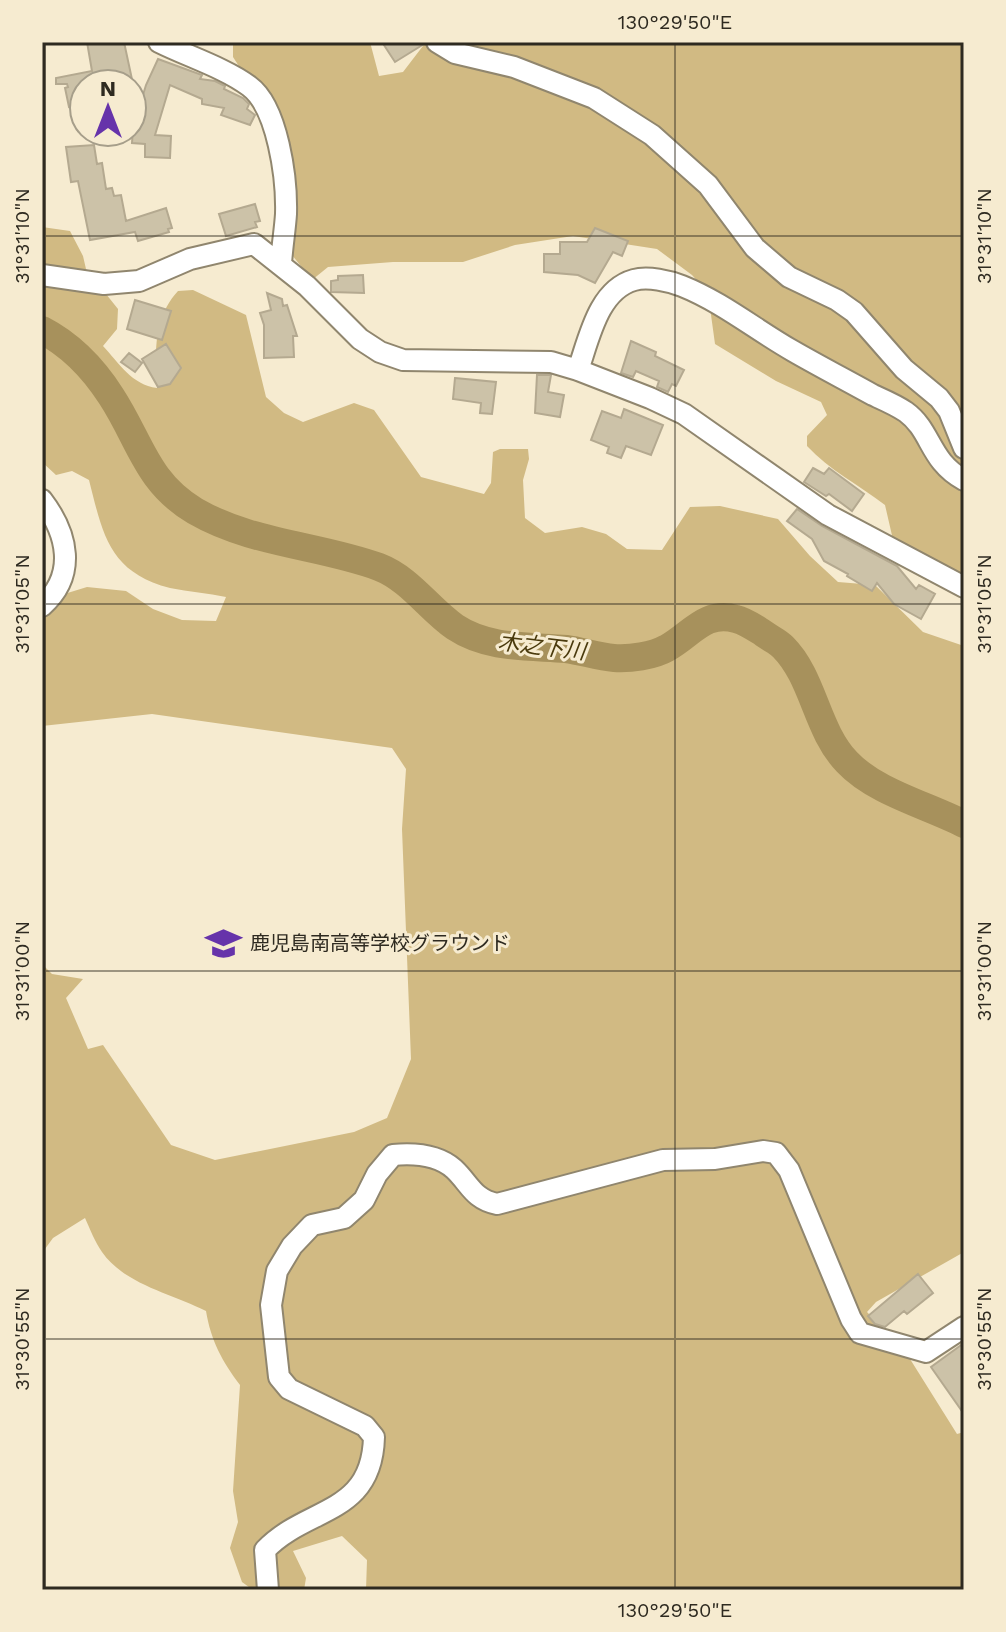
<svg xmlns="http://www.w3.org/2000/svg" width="1006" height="1632" viewBox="0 0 1006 1632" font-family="'Work Sans','Noto Sans JP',sans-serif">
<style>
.forest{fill:#d1ba83}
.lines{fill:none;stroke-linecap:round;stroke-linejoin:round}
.river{stroke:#a7915c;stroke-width:28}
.building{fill:#ccc2a8;stroke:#b4a990;stroke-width:2}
.minor-casing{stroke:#90866e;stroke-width:24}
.minor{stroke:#fff;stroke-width:20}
.ticks{fill:none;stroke:#2e2a20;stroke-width:2;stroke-opacity:0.45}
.labels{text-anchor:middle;stroke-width:6;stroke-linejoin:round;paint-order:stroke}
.poi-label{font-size:20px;fill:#2e2a20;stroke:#f6ebd0;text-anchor:start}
.water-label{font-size:22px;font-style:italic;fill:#4a3a0d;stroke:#f6ebd0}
.neatline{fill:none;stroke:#2e2a20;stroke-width:3}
.ticks-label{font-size:20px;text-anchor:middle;fill:#2e2a20}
</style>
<rect width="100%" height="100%" fill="#f6ebd0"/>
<path class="forest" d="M 233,42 L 370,42 L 379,76 L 403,72 L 426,42 L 964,42 L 964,581 L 894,544 L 885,505 C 859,485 829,470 807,446 L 807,436 L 827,415 L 821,402 L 776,381 L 715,344 L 708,293 L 692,275 L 657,249 L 573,236 L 515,245 L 463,262 L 393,262 L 328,267 L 312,280 L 292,255 L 279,116 L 266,87 L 244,74 L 233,57 Z
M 42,227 L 70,231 L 83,256 L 86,269 L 118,309 L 117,329 L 103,346 C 119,363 132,385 157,388 C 155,353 153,318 178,291 L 193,290 L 246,315 L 266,397 L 284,413 L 303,422 L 354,403 L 374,410 L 421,477 L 484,494 L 491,483 L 493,452 L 500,449 L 528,449 L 529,459 L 523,480 L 525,518 L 545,533 L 582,527 L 606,534 L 627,549 L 662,550 L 690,507 L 720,506 L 778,519 L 810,556 L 838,582 L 875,585 L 923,632 L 964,646 L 964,1252 L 876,1302 L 867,1312 L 905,1351 L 957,1434 L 964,1432 L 964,1590 L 366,1590 L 367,1560 L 342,1536 L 293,1551 L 306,1578 L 304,1590 L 253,1590 L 242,1582 L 230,1548 L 238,1522 L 233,1491 L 240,1385 C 222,1361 211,1341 206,1311 C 172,1294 124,1284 102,1252 C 95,1242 90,1229 85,1218 L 53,1238 L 42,1253 L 42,964 L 52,974 L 83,979 L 66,998 L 88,1049 L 103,1045 L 171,1145 L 215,1160 L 354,1132 L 387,1118 L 411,1059 L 402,829 L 406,769 L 392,748 L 152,714 L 42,726 L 42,612 L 61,595 L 87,587 L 126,591 L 153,609 L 182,620 L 216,621 L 226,597 C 208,593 189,592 170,588 C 109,572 103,535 89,480 L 72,471 L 56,475 L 42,462 Z"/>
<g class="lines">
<path class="river" d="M 42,330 C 71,345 93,368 111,396 C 140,440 146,482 195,511 C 252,544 319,545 379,567 C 410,579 429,609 455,627 C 488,649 529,646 566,649 C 582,651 598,657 614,658 C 630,659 653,656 667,648 C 691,635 705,610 736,619 C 745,621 755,628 763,633 C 769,638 777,641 783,647 C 814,678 816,730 847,762 C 875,792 927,805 964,824"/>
</g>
<path class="building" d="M 87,42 L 124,42 L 133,84 L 84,84 L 84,130 L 78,131 L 73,106 L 69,107 L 65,88 L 68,87 L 67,84 L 56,84 L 56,78 L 92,71 Z
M 382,42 L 424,42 L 424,44 L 395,62 Z
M 158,59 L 202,75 L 200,79 L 215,81 L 225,86 L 224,89 L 243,98 L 249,104 L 247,109 L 255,115 L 250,125 L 221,115 L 224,108 L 202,104 L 202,99 L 170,85 L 155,135 L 171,136 L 170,158 L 145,157 L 145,144 L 132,143 L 133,128 L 146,85 Z
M 94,145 L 97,164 L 102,163 L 106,189 L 112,188 L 114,196 L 121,195 L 126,221 L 166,208 L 172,228 L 168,229 L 169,232 L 138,241 L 135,232 L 90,240 L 78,181 L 71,182 L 66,147 Z
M 255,204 L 260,221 L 255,222 L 257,227 L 226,236 L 219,214 Z
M 595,228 L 628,241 L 622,256 L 613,252 L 595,283 L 578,275 L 544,272 L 544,254 L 560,254 L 560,242 L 587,242 Z
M 363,275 L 364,293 L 331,292 L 331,281 L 338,280 L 338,276 Z
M 267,293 L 282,299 L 283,306 L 287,305 L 297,336 L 293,336 L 294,357 L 264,358 L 264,325 L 260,313 L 271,310 Z
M 135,300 L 171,311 L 162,340 L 127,329 Z
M 631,341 L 656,352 L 655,356 L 684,370 L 676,386 L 672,384 L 668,392 L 657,387 L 659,381 L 636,371 L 633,377 L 621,373 Z
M 166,344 L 181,368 L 170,384 L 158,387 L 142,359 Z
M 129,353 L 142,363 L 135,372 L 121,362 Z
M 537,375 L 551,375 L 548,392 L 564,395 L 560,417 L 535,413 Z
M 455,378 L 496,382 L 492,414 L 480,413 L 481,403 L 453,399 Z
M 624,409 L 663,425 L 651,455 L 626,446 L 621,458 L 607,453 L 609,447 L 591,440 L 602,411 L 621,418 Z
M 813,468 L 824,474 L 829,468 L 864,494 L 852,511 L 829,494 L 826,496 L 804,482 Z
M 797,509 L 822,526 L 897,566 L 916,589 L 919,585 L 935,594 L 921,619 L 894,604 L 877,583 L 872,591 L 847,576 L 848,574 L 824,561 L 812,539 L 787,521 Z
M 918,1274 L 933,1293 L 907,1314 L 904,1311 L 885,1327 L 875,1324 L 868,1316 Z
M 964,1343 L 964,1414 L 931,1367 Z"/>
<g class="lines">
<defs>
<path id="minor" d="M 159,42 C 187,56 225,68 249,86 C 278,107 287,179 286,214 C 285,230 282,247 281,264
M 437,42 L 455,53 L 514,67 L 594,98 L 652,135 L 708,185 L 755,248 L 789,277 L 837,300 L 854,312 L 904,369 L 939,398 L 949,411 L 964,448
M 42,275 L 104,284 L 139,281 L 190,259 L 254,244 L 307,286 L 360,339 L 380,352 L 403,360 L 551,362 L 578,370 L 650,398 L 684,414 L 828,515 L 964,587
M 578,370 C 589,339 598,290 634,280 C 648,276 669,281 682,286 C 722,302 756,330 793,351 C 819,366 846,380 873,395 C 884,400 896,405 906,412 C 932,431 929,461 964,480
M 42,500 C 68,534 77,575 42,606
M 268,1590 L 265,1550 C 307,1506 372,1516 374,1437 L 365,1426 L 289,1389 L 279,1377 L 271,1305 L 277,1271 L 292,1246 L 312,1225 L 344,1218 L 364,1200 L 377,1174 L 393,1155 C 414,1153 437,1154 454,1169 C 470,1184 473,1199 497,1204 L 663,1160 L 715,1159 L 763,1151 L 776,1153 L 789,1170 L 851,1319 L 860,1333 L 926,1352 L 964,1327"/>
</defs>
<use href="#minor" class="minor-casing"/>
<use href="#minor" class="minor"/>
</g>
<path class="ticks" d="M 45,42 L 45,1590M 675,42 L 675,1590M 42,236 L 964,236M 42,604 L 964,604M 42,971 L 964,971M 42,1339 L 964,1339"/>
<defs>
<symbol id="school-bare" viewBox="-9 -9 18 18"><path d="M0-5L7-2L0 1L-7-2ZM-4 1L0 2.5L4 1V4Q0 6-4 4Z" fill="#63a" stroke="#f6ebd0" stroke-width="2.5" paint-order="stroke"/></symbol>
</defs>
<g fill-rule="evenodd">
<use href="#school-bare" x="198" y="918" width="51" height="51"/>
</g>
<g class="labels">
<g class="poi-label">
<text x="250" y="950">鹿児島南高等学校グラウンド</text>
</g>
<g class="water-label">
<text transform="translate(542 646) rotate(7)" y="8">木之下川</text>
</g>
</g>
<rect width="1006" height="1632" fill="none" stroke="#f6ebd0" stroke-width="88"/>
<g transform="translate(108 108)"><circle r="38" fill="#f6ebd0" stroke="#a69e8a" stroke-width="2"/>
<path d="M0-6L14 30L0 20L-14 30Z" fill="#6633aa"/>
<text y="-12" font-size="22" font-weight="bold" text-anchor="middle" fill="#2e2a20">N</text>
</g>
<rect x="44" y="44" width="918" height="1544" class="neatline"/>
<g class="ticks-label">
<text x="675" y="29">130°29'50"E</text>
<text transform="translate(22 236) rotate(-90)" y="7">31°31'10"N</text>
<text transform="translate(984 236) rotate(-90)" y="7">31°31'10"N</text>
<text transform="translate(22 604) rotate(-90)" y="7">31°31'05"N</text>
<text transform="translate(984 604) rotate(-90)" y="7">31°31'05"N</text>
<text transform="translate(22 971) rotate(-90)" y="7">31°31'00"N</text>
<text transform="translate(984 971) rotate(-90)" y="7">31°31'00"N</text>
<text transform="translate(22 1339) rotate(-90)" y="7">31°30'55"N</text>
<text transform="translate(984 1339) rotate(-90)" y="7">31°30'55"N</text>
<text x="675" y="1617">130°29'50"E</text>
</g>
</svg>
